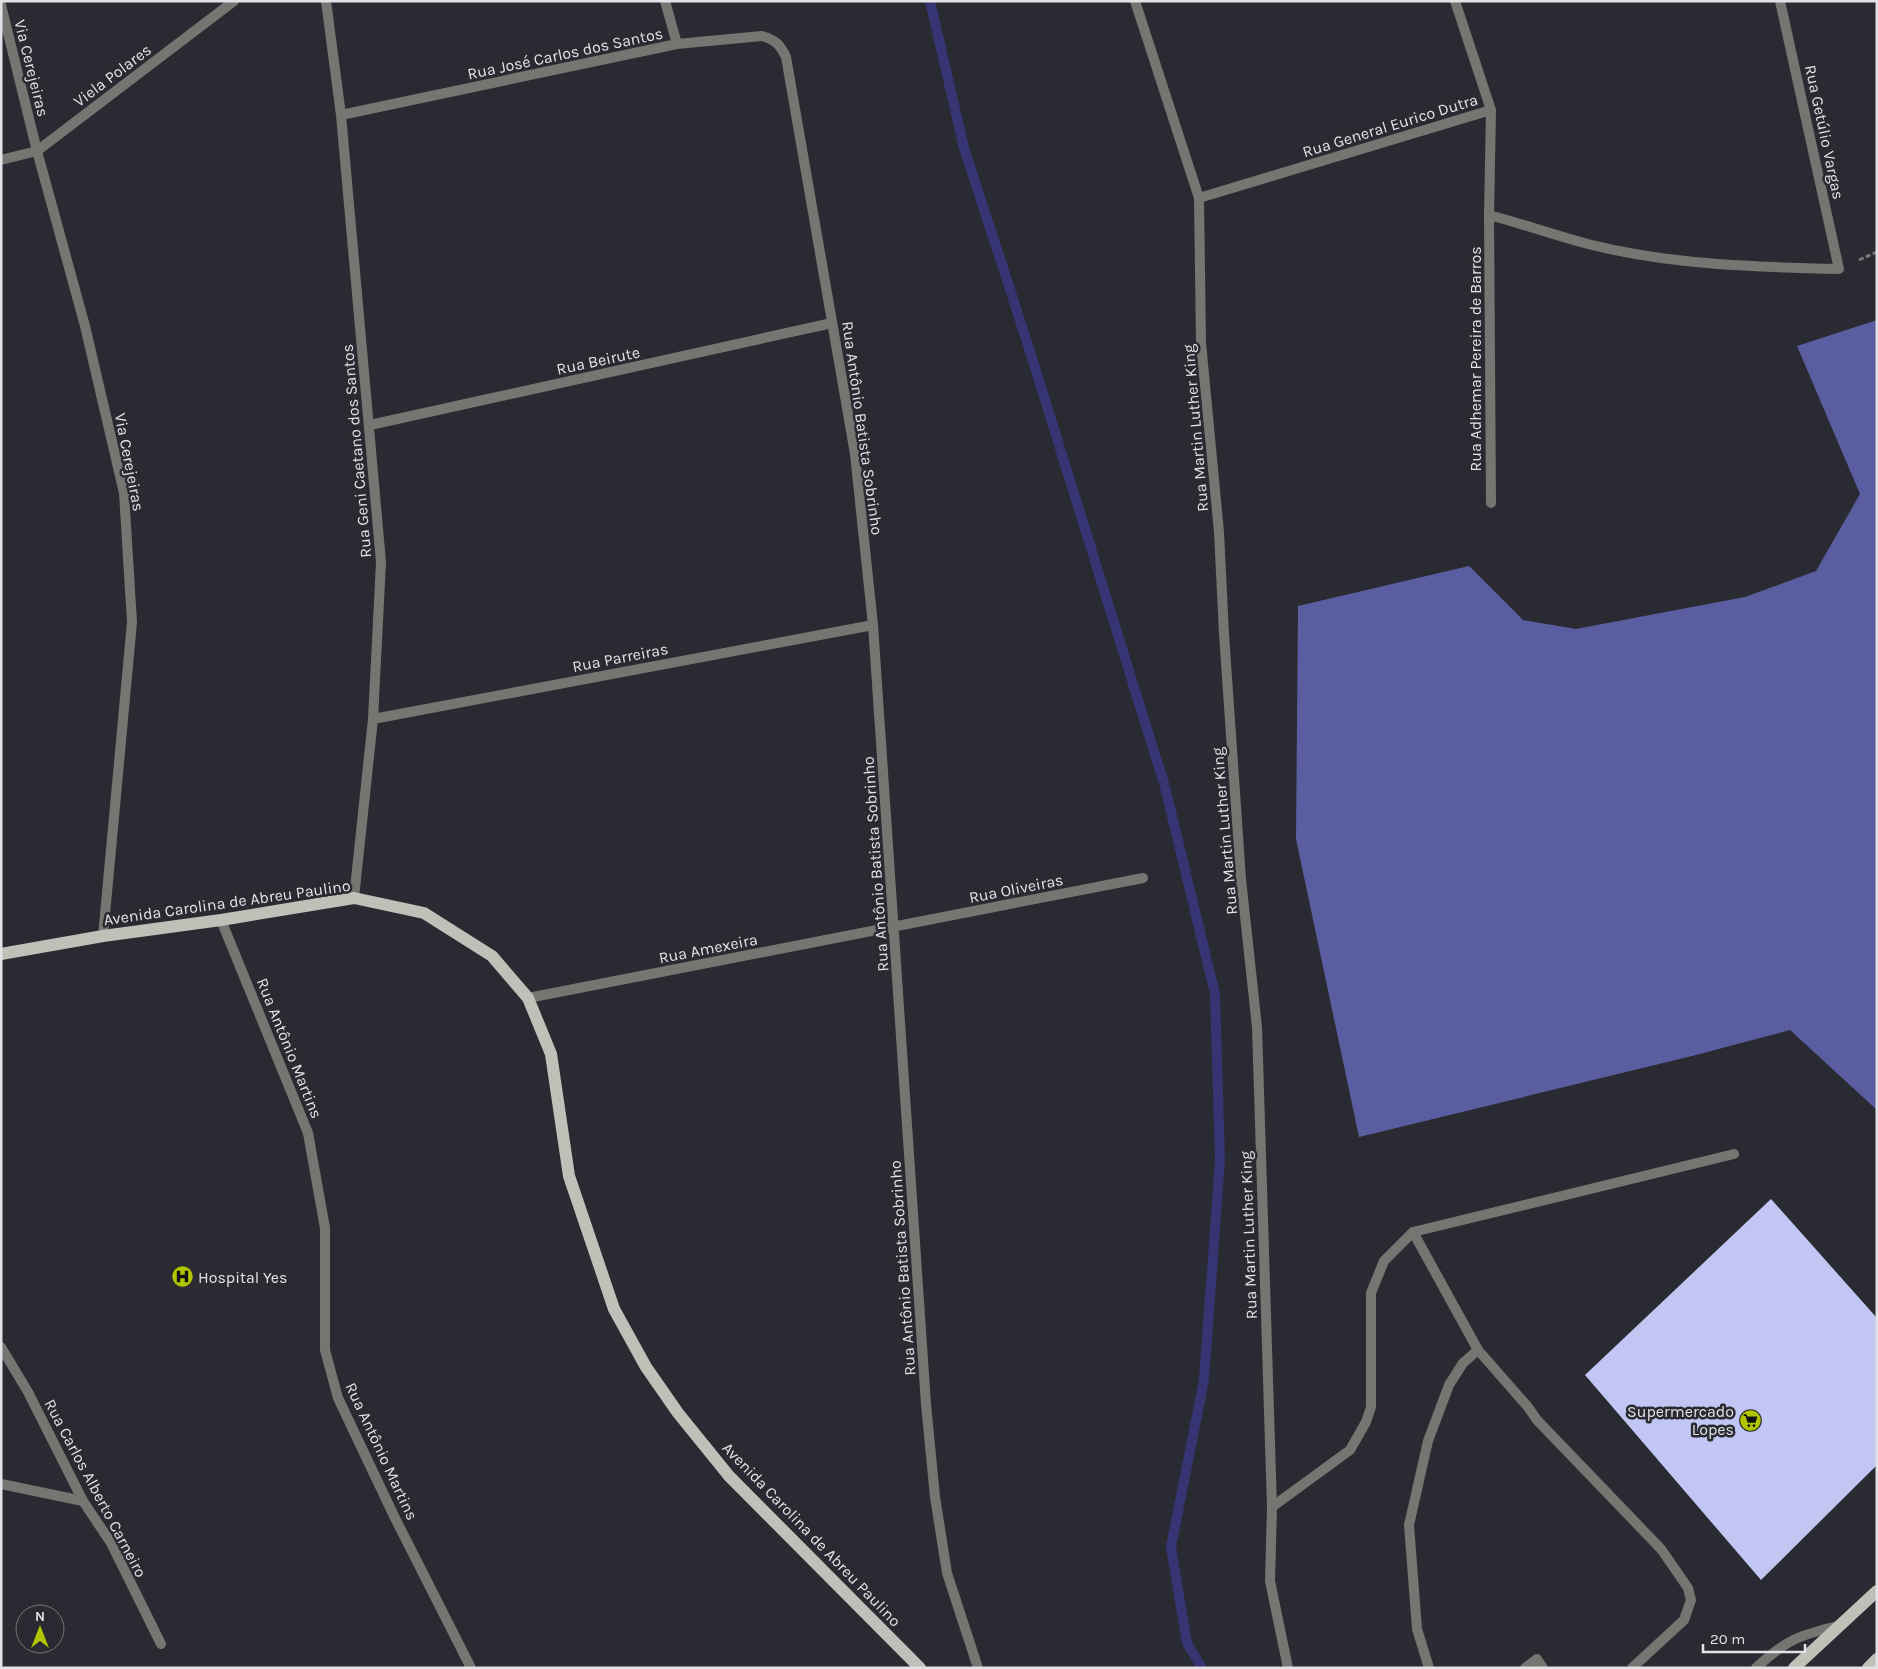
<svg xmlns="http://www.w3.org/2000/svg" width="1878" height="1669" viewBox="0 0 1878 1669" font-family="Karla,sans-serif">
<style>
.forest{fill:#5b5da1}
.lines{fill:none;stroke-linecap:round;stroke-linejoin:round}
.stream{stroke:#363473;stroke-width:10}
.building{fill:#c2c6f3}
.path{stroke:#797a80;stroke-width:3;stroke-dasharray:5 2.5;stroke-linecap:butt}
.service{stroke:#757672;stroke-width:10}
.minor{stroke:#757672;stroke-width:10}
.primary{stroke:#bfc1b9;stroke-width:12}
.labels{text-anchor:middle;stroke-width:5;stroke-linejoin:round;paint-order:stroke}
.street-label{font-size:16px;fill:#e2e2e7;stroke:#2a2b32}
.poi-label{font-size:16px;fill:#e2e2e7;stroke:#2a2b32;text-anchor:start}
</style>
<rect width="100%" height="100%" fill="#2a2b32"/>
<path class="forest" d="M 1877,320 L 1877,1110 L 1790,1030 L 1692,1056 L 1359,1137 L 1296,839 L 1298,606 L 1469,566 L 1523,620 L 1576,629 L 1745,597 L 1816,571 L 1860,494 L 1797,346 Z"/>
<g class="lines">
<path class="stream" d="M 930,1 L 964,148 L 1028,345 L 1165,787 L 1215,994 L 1220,1160 L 1204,1380 L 1171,1547 L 1187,1643 L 1202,1668"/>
</g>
<path class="building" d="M 1771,1199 L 1877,1318 L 1877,1465 L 1761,1580 L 1585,1375 Z"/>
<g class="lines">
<path class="path" d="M 1859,260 L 1877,252"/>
<path class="service" d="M 1413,1232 L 1478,1350 L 1528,1407 L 1537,1420 L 1661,1549 L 1688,1588 L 1691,1600 L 1684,1620 L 1632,1668
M 1272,1507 L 1350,1450 L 1366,1422 L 1371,1407 L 1371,1293 L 1384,1261 L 1413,1232 L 1734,1154
M 1429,1668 L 1417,1629 L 1409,1525 L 1428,1441 L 1449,1385 L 1463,1363 L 1478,1350
M 1525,1668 L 1537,1659 L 1543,1668
M 1756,1668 C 1786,1640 1799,1635 1838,1626"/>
<path class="minor" d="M 326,1 L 341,115 L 381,562 L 373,719 L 354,898
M 665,1 L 677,44
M 1135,1 L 1199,198 L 1201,343 L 1219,532 L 1224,634 L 1241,879 L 1257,1027 L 1272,1507 L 1270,1581 L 1288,1668
M 1455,1 L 1491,110 L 1489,215 C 1523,224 1557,236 1592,245 C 1673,265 1756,267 1839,269 L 1780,1
M 1,5 L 37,151 L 85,326 L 124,493 L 132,622 L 103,936
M 341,115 L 677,44 L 762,36 C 775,39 781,46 786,57 L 855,454 L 873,625 L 926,1404 L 935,1497 L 947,1573 L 978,1668
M 1,160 L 37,151 L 234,1
M 1199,198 L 1491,110
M 1489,215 L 1491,503
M 370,425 L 832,323
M 373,719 L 873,625
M 221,920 L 308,1133 L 325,1228 L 325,1350 L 338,1398 L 394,1516 L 471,1668
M 528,998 L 1143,878
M 1,1347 L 28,1392 L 83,1501 L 111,1543 L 161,1644
M 1,1484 L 83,1501"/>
<path class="primary" d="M 1,954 L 103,936 L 221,920 L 354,898 L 424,913 L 492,956 L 528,998 L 551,1054 L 569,1176 L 614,1309 L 646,1367 L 678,1413 L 729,1476 L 920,1668
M 1794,1668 L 1877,1591
M 1868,1668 L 1877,1659"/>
</g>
<defs>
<symbol id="hospital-disc" viewBox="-11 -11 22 22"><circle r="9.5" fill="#b0c500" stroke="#2a2b32"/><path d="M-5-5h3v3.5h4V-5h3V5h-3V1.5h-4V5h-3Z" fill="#111"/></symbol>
<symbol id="supermarket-disc" viewBox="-11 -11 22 22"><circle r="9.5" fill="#b0c500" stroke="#2a2b32"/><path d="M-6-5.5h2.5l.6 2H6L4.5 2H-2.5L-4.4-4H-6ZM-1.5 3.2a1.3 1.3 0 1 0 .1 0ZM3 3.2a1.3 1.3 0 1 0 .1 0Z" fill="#111"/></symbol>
</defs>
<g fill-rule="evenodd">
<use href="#hospital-disc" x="170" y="1264" width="25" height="25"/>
<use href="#supermarket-disc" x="1738" y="1408" width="25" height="25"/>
</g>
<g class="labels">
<g class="street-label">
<text transform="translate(565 53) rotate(-12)" y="6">Rua José Carlos dos Santos</text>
<text transform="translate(32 68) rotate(76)" y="6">Via Cerejeiras</text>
<text transform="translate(112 75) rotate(-37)" y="6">Viela Polares</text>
<text transform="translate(1390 125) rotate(-17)" y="6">Rua General Eurico Dutra</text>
<text transform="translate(1825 132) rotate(78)" y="6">Rua Getúlio Vargas</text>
<text transform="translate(1475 359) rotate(-90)" y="6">Rua Adhemar Pereira de Barros</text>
<text transform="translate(598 360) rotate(-12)" y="6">Rua Beirute</text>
<text transform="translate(863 428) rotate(82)" y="6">Rua Antônio Batista Sobrinho</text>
<text transform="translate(1195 428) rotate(-95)" y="6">Rua Martin Luther King</text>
<text transform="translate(356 451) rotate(-95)" y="6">Rua Geni Caetano dos Santos</text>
<text transform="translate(130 462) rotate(79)" y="6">Via Cerejeiras</text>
<text transform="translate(620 657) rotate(-11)" y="6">Rua Parreiras</text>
<text transform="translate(1224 831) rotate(-95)" y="6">Rua Martin Luther King</text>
<text transform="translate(875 864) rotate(-94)" y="6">Rua Antônio Batista Sobrinho</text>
<text transform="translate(1016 888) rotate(-11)" y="6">Rua Oliveiras</text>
<text transform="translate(227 902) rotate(-8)" y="6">Avenida Carolina de Abreu Paulino</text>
<text transform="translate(708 948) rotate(-11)" y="6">Rua Amexeira</text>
<text transform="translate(290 1048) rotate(68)" y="6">Rua Antônio Martins</text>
<text transform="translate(1248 1235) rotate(-92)" y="6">Rua Martin Luther King</text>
<text transform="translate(902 1268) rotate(-94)" y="6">Rua Antônio Batista Sobrinho</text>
<text transform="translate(382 1451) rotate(65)" y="6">Rua Antônio Martins</text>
<text transform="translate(96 1488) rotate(62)" y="6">Rua Carlos Alberto Carneiro</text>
<text transform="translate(812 1534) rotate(46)" y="6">Avenida Carolina de Abreu Paulino</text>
</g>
<g class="poi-label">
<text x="198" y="1283">Hospital Yes</text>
<text x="1734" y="1417" text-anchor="end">Supermercado<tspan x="1734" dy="18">Lopes</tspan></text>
</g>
</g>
<rect width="1878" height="1669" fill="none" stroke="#e2e2e7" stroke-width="5"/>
<g transform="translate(40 1629)"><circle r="24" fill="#2a2b32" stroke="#74747a"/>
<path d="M0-4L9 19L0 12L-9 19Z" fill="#b0c500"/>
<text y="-8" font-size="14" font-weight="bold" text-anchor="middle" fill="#e2e2e7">N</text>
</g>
<path d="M1703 1644v8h102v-8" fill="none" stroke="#e2e2e7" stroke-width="2.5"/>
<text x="1710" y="1644" font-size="15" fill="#e2e2e7" stroke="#2a2b32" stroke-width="4" paint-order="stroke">20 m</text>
</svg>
